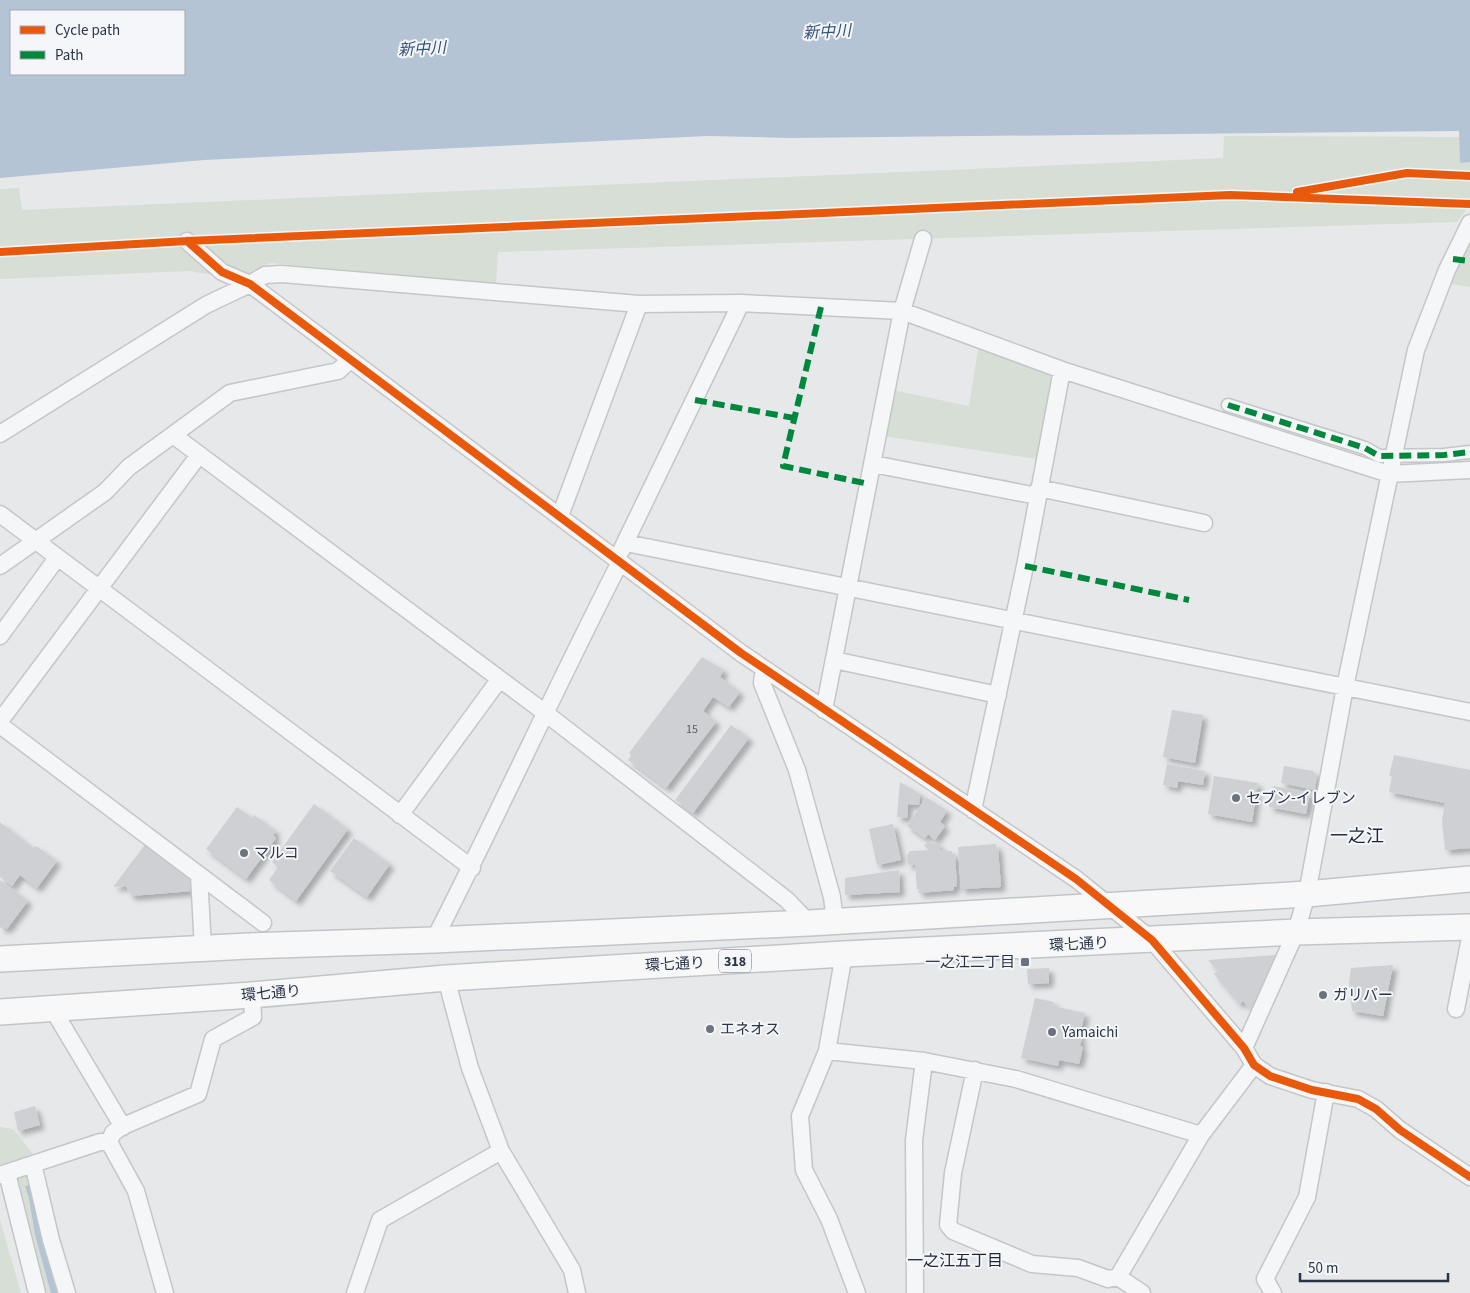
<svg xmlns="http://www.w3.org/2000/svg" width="1470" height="1293" viewBox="0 0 1470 1293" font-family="'Source Sans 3','Noto Sans JP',sans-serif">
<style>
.green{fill:#d6ded6}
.water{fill:#b4c4d5;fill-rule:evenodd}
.building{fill:#ced0d3;filter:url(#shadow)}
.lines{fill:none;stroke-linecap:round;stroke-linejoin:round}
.pedestrian-casing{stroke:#c4c6c8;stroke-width:15}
.minor-casing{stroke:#c4c6c8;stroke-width:19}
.primary-casing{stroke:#c2c5c8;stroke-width:28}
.pedestrian{stroke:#f5f6f7;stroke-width:12}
.minor{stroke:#f5f6f7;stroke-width:16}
.primary{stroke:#f8f8f8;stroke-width:25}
.quiet{stroke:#00873e;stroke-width:6;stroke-dasharray:12 6;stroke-linecap:butt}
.cycleway-casing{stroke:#f4f6f9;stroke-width:11}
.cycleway{stroke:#e8590c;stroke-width:8}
.poi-dot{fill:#6c737f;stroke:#f4f6f9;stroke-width:2}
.labels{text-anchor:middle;stroke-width:4;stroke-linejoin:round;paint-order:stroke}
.number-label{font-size:12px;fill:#545c69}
.shield{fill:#f4f6f9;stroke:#676e7b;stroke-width:1}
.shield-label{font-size:14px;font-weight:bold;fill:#2b3445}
.poi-label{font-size:15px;fill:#2b3445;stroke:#f4f6f9;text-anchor:start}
.street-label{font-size:15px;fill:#2b3445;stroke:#f4f6f9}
.water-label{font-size:16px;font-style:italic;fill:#34527a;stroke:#f4f6f9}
.neighbourhood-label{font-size:16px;fill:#1d2536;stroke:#f4f6f9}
.quarter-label{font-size:18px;fill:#1d2536;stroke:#f4f6f9}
</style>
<defs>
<filter id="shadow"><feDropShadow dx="4.5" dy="4.5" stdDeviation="2.5" flood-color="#0004"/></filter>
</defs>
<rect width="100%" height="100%" fill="#e6e8ea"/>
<path class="green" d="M 1224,136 L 1470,137 L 1470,210 L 1467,209 L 1457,222 L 498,252 L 496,284 L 271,263 L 236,279 L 189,271 L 0,279 L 0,189 L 19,188 L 22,210 L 1223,158 Z
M 1470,241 L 1470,287 L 1451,284 Z
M 978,349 L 1055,375 L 1037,459 L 883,436 L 892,390 L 969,406 Z
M 0,1127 L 13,1129 L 34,1155 L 0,1167 Z
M 40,1170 L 53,1226 L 74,1293 L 45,1293 L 17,1182 L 18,1178 Z
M 0,1220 L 21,1293 L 0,1293 Z"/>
<path class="water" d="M 0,0 L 1470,0 L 1470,162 L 1460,163 L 1459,131 L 791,138 L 707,136 L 204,160 L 0,178 ZM 184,11 L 184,74 L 11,74 L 11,11 Z
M 30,1185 L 35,1196 L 41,1234 L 58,1293 L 51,1293 L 35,1235 L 29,1198 L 25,1186 Z"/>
<path class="building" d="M 702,657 L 724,670 L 720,677 L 740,692 L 729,707 L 713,697 L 703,711 L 716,722 L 666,788 L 628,760 L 631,755 L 629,753 Z
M 1172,710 L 1203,715 L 1195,763 L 1163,757 Z
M 731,725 L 749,738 L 693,813 L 675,800 Z
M 1394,755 L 1470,770 L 1470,848 L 1445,850 L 1442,820 L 1445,803 L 1389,792 L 1392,776 L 1389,776 Z
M 1167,764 L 1205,771 L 1203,785 L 1178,781 L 1177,788 L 1163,785 Z
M 1284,766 L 1313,771 L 1317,777 L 1315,790 L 1281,783 Z
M 1214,776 L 1258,783 L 1252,822 L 1208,814 Z
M 900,782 L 920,794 L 919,805 L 908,804 L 907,818 L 897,817 Z
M 1273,786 L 1310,793 L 1306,814 L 1269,807 Z
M 926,797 L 947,811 L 940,822 L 945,826 L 935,840 L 928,834 L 925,838 L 907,826 Z
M 314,804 L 348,829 L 296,901 L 269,880 L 278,867 L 272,862 Z
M 237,807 L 252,818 L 254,815 L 276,831 L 273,835 L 276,838 L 246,879 L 206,849 Z
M 0,822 L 33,848 L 36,846 L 57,861 L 37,888 L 20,875 L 12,886 L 0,877 Z
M 893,824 L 901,860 L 877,865 L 869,829 Z
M 354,838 L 390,864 L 367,897 L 330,871 Z
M 928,841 L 940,845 L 940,850 L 952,851 L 952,854 L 955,854 L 957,886 L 954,887 L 954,890 L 919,893 L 919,889 L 917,889 L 915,864 L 908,865 L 907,855 L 910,851 L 929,850 L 924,846 Z
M 147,842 L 190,875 L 192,891 L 131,896 L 126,886 L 113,887 Z
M 996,844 L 996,848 L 998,848 L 1001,887 L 961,889 L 958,847 Z
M 899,870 L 900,892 L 845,895 L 845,878 Z
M 0,880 L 28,901 L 7,929 L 5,927 L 3,929 L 0,927 Z
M 1276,955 L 1252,1011 L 1243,1001 L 1239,1004 L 1214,974 L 1218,971 L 1208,960 Z
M 1393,965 L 1383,1016 L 1352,1011 L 1349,982 L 1351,968 Z
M 1049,968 L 1049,983 L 1028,984 L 1027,969 Z
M 1035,998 L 1054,1002 L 1053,1006 L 1085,1013 L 1079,1038 L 1082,1038 L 1080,1046 L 1083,1047 L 1079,1064 L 1059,1060 L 1058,1066 L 1021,1058 Z
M 35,1106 L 40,1125 L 18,1131 L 14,1112 Z"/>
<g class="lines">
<defs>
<path id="pedestrian" d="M 1228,405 L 1365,448 L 1379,456 L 1444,455 L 1470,452"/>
<path id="minor" d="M 187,241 L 222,272 L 250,284 L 741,653 L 1076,879 L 1152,940 L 1244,1048 L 1254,1065 L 1270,1076 L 1312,1090 L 1358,1099 L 1376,1109 L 1400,1130 L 1470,1177
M 0,434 L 206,305 L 250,284 L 265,275 L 282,274 L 639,304 L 741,303 L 902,311 L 1062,370 L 1389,474 L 1470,470
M 173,435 L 544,712 L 787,900 L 809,923
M 873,464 L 1037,496
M 1039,488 L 1204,523
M 0,514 L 472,868
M 560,516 L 639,304
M 626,543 L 1470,712
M 621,551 L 741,303
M 0,566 L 105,492 L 129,467 L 230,393 L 338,371 L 350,360
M 0,636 L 57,558
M 834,660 L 998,695
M 764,669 L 762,683 L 797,770 L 832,897 L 835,921
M 824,710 L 902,311 L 923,239
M 0,721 L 199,455
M 0,725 L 263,923
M 973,810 L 1025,566 L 1062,370
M 400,815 L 499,680
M 199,875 L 203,948
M 434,940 C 498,815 556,687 620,562
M 844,954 L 827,1051 L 800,1116 L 804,1170 L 829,1219 L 857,1293
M 446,978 L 470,1068 L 501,1151 L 572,1270 L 577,1293
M 52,1008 L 123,1127
M 1456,1009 L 1470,938
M 1244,1048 L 1296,932 L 1307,894 L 1345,687 L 1416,350 L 1447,270 L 1470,223
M 827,1051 L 924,1061 L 1016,1079 L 1201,1135 L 1254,1065
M 975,1070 L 953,1173 L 948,1225 L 953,1231 L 1032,1264 L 1078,1268 L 1108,1279 L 1118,1277 L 1142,1293
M 109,1142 L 113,1133 L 121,1127 L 198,1094 L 213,1039 L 253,1017 L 252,995
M 109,1142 L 136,1191 L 165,1293
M 33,1164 L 51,1240 L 67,1293
M 7,1173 L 37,1293
M 0,1175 L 100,1142 L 109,1142
M 1118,1277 L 1201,1135
M 355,1293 L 380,1220 L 501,1151
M 915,1293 L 914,1140 L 924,1061
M 1273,1293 L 1265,1279 L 1307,1197 L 1326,1092"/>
<path id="primary" d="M 0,959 L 248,946 L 434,940 L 809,923 L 1307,894 L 1470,879
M 0,1012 L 252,995 L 446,978 L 844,954 L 1296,932 L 1470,927"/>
</defs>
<use href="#pedestrian" class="pedestrian-casing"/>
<use href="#minor" class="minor-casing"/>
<use href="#primary" class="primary-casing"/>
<use href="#pedestrian" class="pedestrian"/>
<use href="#minor" class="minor"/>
<use href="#primary" class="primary"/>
<path class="quiet" d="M 1453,259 L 1470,261
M 821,307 L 783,466 L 869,484
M 695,400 L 794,418
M 1228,405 L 1365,448 L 1379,456 L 1444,455 L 1470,452
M 1025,566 L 1189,600"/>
<defs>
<path id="cycleway" d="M 1297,192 L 1407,173 L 1470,176
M 187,241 L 222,272 L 250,284 L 741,653 L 1076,879 L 1152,940 L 1244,1048 L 1254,1065 L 1270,1076 L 1312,1090 L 1358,1099 L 1376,1109 L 1400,1130 L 1470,1177
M 0,252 L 187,241 L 1230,195 L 1470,204"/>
</defs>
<use href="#cycleway" class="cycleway-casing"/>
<use href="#cycleway" class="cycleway"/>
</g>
<g class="poi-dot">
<circle cx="1236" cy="798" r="5"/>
<circle cx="244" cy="853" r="5"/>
<rect x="1020" y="957" width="10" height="10" rx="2.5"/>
<circle cx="1323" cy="995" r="5"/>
<circle cx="710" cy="1029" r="5"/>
<circle cx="1052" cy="1032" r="5"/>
</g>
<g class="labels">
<g class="number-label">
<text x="692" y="733">15</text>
</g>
<rect class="shield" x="719" y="949.5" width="32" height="23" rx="4"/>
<g class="shield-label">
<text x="735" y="966">318</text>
</g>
<g class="poi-label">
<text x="1246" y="803">セブン-イレブン</text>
<text x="254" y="858">マルコ</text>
<text x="1015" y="967" text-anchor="end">一之江二丁目</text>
<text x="1333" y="1000">ガリバー</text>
<text x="720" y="1034">エネオス</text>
<text x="1062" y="1037">Yamaichi</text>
</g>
<g class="street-label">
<text transform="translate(1079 944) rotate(-3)" y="5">環七通り</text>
<text transform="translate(675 964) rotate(-3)" y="5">環七通り</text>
<text transform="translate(271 993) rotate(-5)" y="5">環七通り</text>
</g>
<g class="water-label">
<text transform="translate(827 31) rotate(-3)" y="6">新中川</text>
<text transform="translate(422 48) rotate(-3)" y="6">新中川</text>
</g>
<g class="neighbourhood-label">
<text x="955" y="1266">一之江五丁目</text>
</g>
<g class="quarter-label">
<text x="1357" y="842">一之江</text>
</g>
</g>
<rect x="10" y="10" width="175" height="65" fill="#f4f6f9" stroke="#a4a8b1"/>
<rect x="20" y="26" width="25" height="8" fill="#e8590c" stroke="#a4a8b1"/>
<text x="55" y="35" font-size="15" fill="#2b3445">Cycle path</text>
<rect x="20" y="51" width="25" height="8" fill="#00873e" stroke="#a4a8b1"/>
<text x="55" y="60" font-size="15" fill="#2b3445">Path</text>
<path d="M1300 1273v8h148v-8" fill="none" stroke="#2b3445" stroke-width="2.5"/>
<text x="1308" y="1273" font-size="15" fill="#2b3445" stroke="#f4f6f9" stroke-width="4" paint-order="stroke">50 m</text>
</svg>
